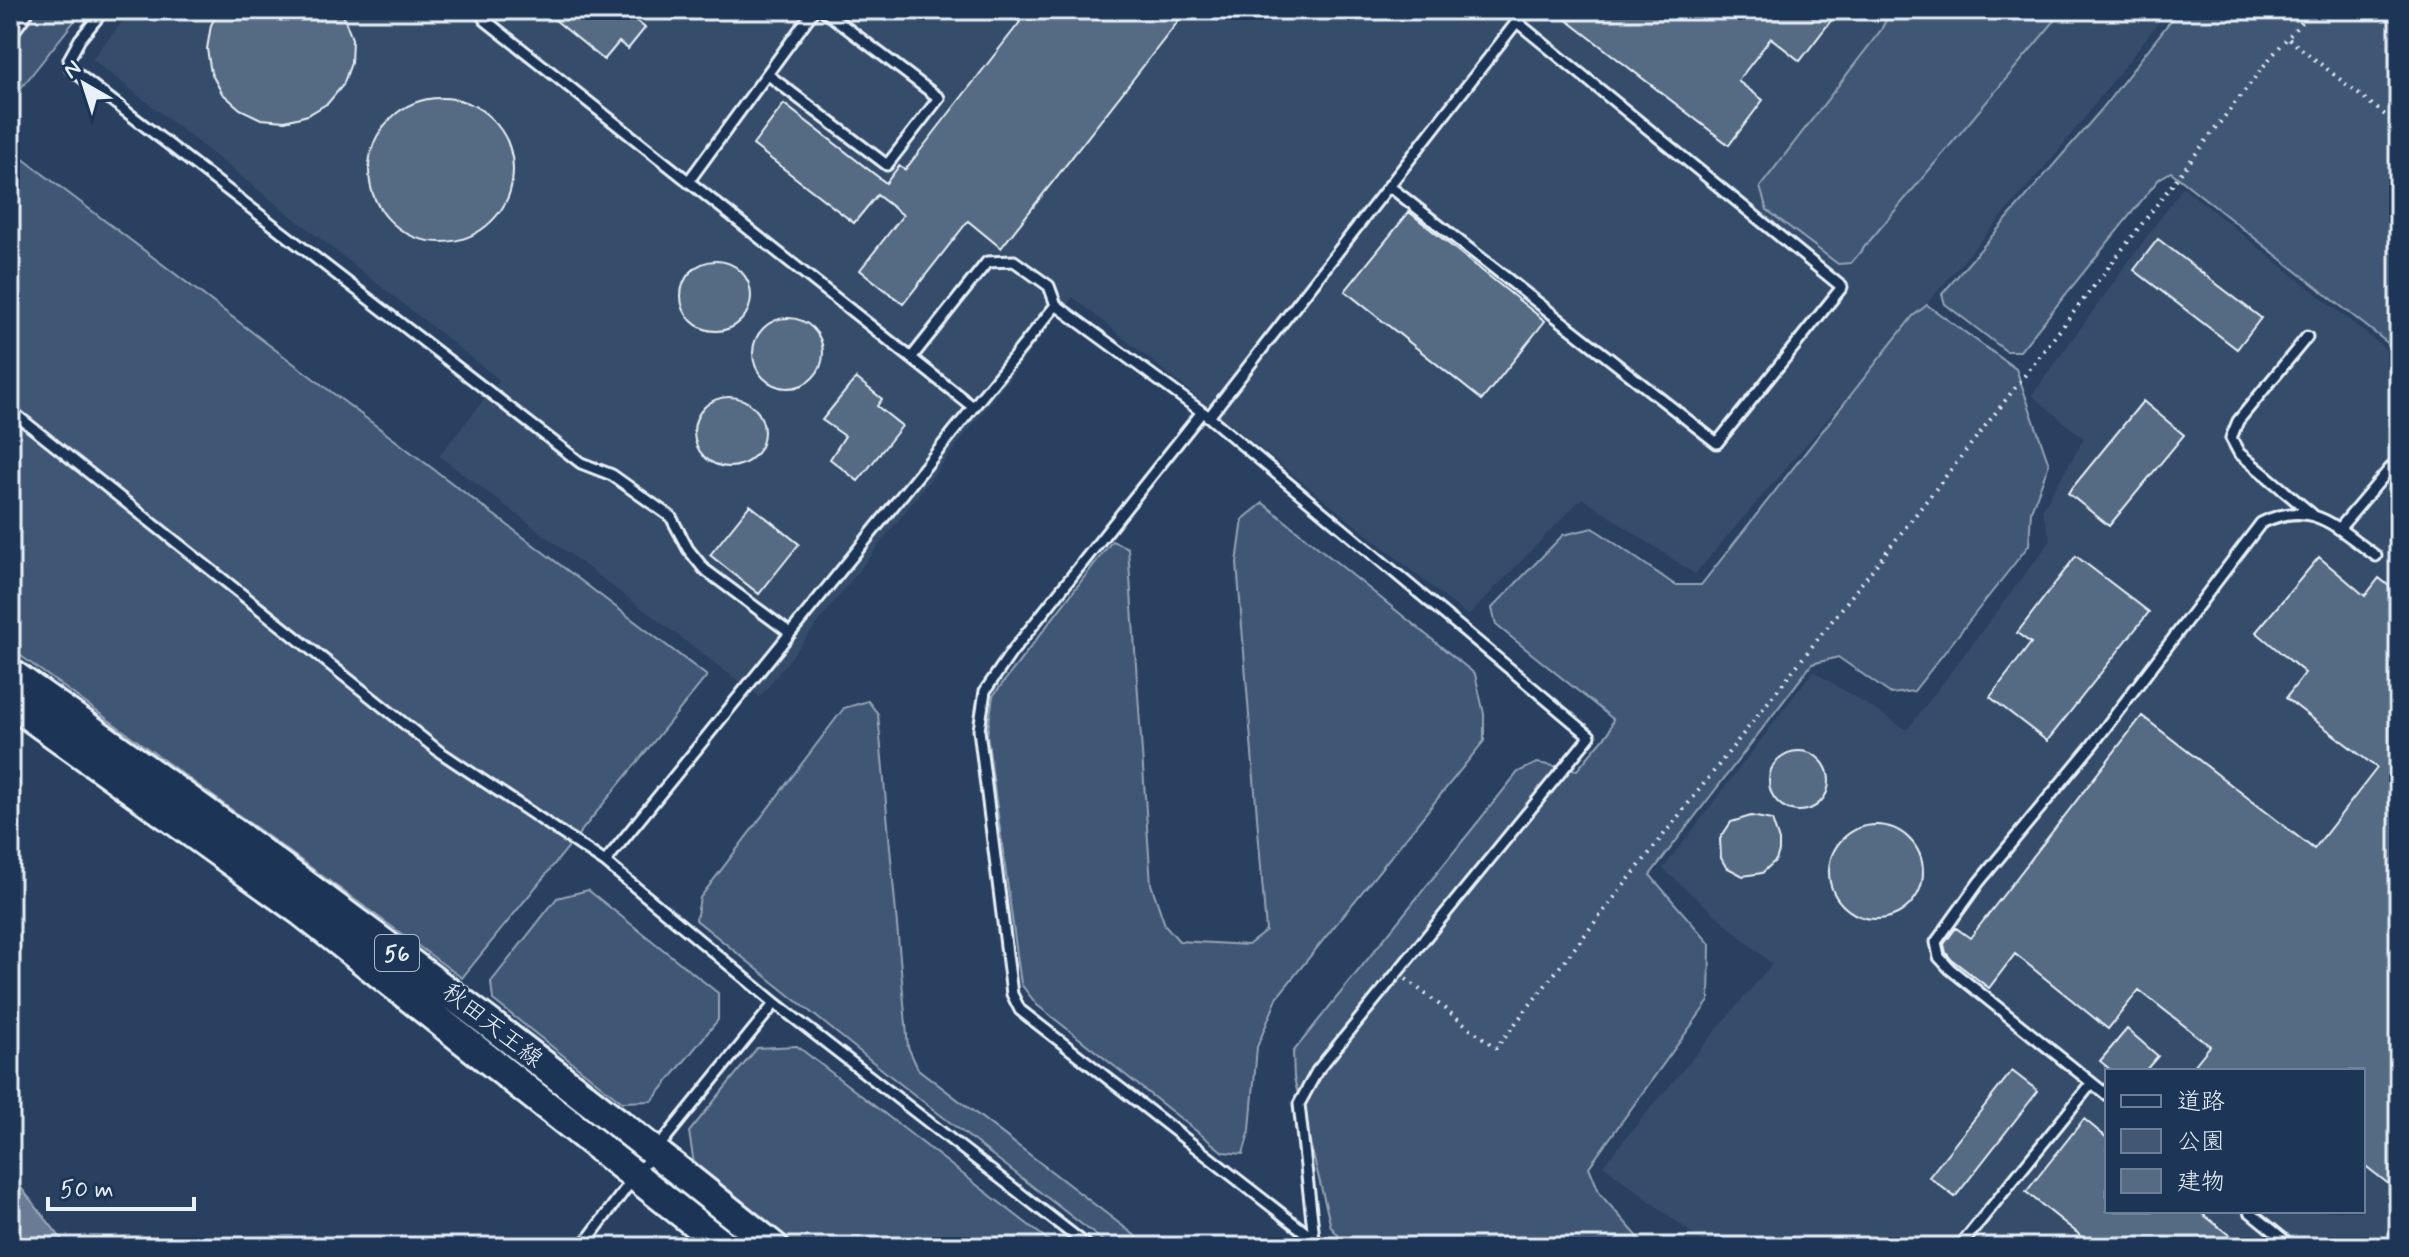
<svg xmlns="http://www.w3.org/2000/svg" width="2409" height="1257" viewBox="0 0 2409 1257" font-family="Mynerve,'Klee One',sans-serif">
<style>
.built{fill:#364d6b;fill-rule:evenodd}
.green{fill:#415774;stroke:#94a4b6;stroke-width:2}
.water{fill:#6b7c95;stroke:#9dabbd;stroke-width:2}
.building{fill:#556a83;stroke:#e8f1f8;stroke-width:2}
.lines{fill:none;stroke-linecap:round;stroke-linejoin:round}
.service-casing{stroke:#e8f1f8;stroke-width:15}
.minor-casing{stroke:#e8f1f8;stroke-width:24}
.primary-casing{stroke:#e8f1f8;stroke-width:34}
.path{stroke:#e8f1f8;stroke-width:4;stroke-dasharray:2 6;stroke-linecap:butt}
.service{stroke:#1d3557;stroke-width:9}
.minor{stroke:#1d3557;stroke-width:18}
.primary{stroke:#1d3557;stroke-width:28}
.labels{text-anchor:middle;stroke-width:6;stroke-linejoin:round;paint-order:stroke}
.shield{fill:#1d3557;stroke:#abb9c8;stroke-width:2}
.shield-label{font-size:22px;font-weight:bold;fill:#e8f1f8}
.street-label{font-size:24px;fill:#e8f1f8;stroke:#1d3557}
</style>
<rect width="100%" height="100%" fill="#294061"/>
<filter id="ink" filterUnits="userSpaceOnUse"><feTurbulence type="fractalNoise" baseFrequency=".0125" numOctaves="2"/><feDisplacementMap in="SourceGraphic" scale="16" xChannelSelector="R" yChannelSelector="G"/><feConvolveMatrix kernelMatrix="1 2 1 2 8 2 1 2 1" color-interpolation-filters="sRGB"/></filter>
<g filter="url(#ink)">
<path class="built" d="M 132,10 L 2168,10 L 2063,145 L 1695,574 L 1582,498 L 1468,616 L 1073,297 L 760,697 L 439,456 L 500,380 L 92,59 Z
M 2183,187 L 2399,360 L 2399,1247 L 1710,1247 L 1603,1165 L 1772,964 L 1663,869 L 1813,671 L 1907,730 L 2051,540 L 2042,510 L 2084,439 L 2032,395 ZM 2107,1071 L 2363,1071 L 2363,1211 L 2107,1211 Z"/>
<path class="green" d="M 10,10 L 83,10 L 10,102 Z
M 1891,10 L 2060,10 L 2052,24 L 1851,263 L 1838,264 L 1767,210 L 1760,187 L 1881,30 Z
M 2179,10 L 2399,10 L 2399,352 L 2171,172 L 2159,179 L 2020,351 L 2006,351 L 1945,304 L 1942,294 L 2101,110 Z
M 10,149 L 707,676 L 462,978 L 10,648 Z
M 1927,305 L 2016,369 L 2049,464 L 2031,511 L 2029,545 L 1914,691 L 1891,694 L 1838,657 L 1812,664 L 1650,875 L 1710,944 L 1709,1001 L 1589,1167 L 1600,1194 L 1647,1247 L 1348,1247 L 1331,1227 L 1294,1078 L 1293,1052 L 1518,772 L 1537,763 L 1577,770 L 1609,732 L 1613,719 L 1496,625 L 1492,608 L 1563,535 L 1593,528 L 1675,585 L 1701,585 L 1913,316 Z
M 1263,503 L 1475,674 L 1484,714 L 1484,741 L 1278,996 L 1257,1047 L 1250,1130 L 1243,1154 L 1223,1152 L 1037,1005 L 1021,984 L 987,735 L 993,696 L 1112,541 L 1128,548 L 1151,884 L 1165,925 L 1179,941 L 1248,945 L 1266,931 L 1237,563 L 1243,519 Z
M 868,701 L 878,714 L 908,1047 L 918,1069 L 1150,1247 L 1111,1247 L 894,1079 L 696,920 L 700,898 L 844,708 Z
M 588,890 L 718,993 L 718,1020 L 652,1101 L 622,1102 L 493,1000 L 491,982 L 557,898 Z
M 797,1046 L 1057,1247 L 798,1247 L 694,1164 L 689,1132 L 757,1048 Z"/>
<path class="water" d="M 10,1174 L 68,1247 L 10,1247 Z"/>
<path class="building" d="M 219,10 L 341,10 L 352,39 L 351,63 L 343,85 L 328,103 L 308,115 L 285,121 L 261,119 L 240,109 L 222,93 L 211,73 L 207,49 L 211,25 Z
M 543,10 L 623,10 L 645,28 L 628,49 L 619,42 L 604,60 Z
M 1005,10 L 1187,10 L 1001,248 L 968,221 L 903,304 L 860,270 L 903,215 L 877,195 L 854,223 L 753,145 L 784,104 L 886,183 L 899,166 L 905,170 L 1020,22 Z
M 1554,10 L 1839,10 L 1800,61 L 1771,38 L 1738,81 L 1763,100 L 1729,145 Z
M369 170a72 72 0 1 1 144 0a72 72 0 1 1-144 0Z
M 1409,212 L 1545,321 L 1482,400 L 1345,291 Z
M 2158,239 L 2261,318 L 2237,349 L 2134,270 Z
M681 296a35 35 0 1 1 70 0a35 35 0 1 1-70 0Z
M753 353a35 35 0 1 1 70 0a35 35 0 1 1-70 0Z
M 856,378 L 882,399 L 877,406 L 902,426 L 858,481 L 830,459 L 845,436 L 822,420 Z
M694 432a35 35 0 1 1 70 0a35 35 0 1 1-70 0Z
M 2143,401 L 2184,435 L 2109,526 L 2068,493 Z
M 750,505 L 799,544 L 759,594 L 710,555 Z
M 2076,556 L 2149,612 L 2047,741 L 1990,697 L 2031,643 L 2017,633 Z
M 2319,557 L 2365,596 L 2379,578 L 2399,594 L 2399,1192 L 2363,1164 L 2363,1071 L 2190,1071 L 2210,1046 L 2139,990 L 2108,1029 L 2015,954 L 1989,988 L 1951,959 L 1946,953 L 1944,944 L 1956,928 L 1970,938 L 2142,716 L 2314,849 L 2377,768 L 2286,698 L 2305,673 L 2256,632 Z
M1769 781a30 30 0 1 1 60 0a30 30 0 1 1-60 0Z
M 1751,816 L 1772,820 L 1779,841 L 1779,851 L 1776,860 L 1762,873 L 1743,876 L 1726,867 L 1721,858 L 1720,839 L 1731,822 Z
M1829 872a47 47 0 1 1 94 0a47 47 0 1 1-94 0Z
M 2127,1029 L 2158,1056 L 2145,1071 L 2112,1071 L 2100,1061 Z
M 2012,1071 L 2038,1091 L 1955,1197 L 1929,1177 Z
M 2084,1119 L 2107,1138 L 2107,1211 L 2199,1211 L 2244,1247 L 2095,1247 L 2026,1192 Z"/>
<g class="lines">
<defs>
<path id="service" d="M 104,10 L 80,39 L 69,59 L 71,69 L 581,463 L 612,475 L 671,517 L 688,549 L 704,569 L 790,633
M 478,10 L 485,20 L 973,407
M 767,74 L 887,165 L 939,98 L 823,10
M 688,182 L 814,10
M 1389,186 L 1717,443 L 1842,287 L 1517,22
M 2307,337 L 2238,421 L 2231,438 L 2239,453 L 2312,514
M 911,358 L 987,262 L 1014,261 L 1049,286 L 1056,305
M 10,410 L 440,752 L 605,862 L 775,1003 L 1089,1247
M 1202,412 L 1011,653 L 985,691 L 979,730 L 1012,994 L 1020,1010 L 1324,1247
M 1209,417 L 1526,10
M 2339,529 L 2399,458
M 605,862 L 1056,305 L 1209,417 L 1590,736 L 1317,1071 L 1299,1104 L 1315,1247
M 2107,1095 L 1950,969 L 1939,957 L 1936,942 L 1979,882 L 2093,744 L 2261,523 C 2313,498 2335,527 2376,556
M 2249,1211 L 2293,1247
M 582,1247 L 635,1176 L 775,1003
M 1965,1247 L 1964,1241 L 2091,1084"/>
<path id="minor" d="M 10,29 L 24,10"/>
<path id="primary" d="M 10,673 C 271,855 526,1047 774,1247
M 10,702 L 302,912 L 725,1247"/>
</defs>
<use href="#service" class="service-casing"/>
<use href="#minor" class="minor-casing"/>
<use href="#primary" class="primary-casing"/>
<path class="path" d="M 2289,39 L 2399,126
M 1406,979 L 1496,1048 L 1990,420 C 2079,306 2167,191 2256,76 C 2273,53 2293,33 2311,10"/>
<use href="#service" class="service"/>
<use href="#minor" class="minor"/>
<use href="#primary" class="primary"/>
</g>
</g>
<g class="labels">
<rect class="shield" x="375" y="935" width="44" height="36" rx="6"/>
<g class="shield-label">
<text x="397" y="961">56</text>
</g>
<g class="street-label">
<text transform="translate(493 1025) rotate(38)" y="8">秋田天王線</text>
</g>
</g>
<rect width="2409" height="1257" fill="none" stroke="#1d3557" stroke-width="40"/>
<rect x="20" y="20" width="2369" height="1217" fill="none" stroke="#e8f1f8" stroke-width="3" filter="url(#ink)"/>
<rect x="2105" y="1069" width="260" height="144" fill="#1d3557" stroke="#6e8097" stroke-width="2"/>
<rect x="2121" y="1095" width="40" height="12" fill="#1d3557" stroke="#6e8097" stroke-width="2"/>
<text x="2177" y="1109" font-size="24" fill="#e8f1f8">道路</text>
<rect x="2121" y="1129" width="40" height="24" fill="#415774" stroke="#6e8097" stroke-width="2"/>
<text x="2177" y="1149" font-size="24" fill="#e8f1f8">公園</text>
<rect x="2121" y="1169" width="40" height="24" fill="#556a83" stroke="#6e8097" stroke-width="2"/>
<text x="2177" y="1189" font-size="24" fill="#e8f1f8">建物</text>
<g transform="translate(84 84) rotate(321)" stroke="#1d3557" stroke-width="6" paint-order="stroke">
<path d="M0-6L14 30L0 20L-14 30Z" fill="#e8f1f8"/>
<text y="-12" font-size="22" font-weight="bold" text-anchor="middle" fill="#e8f1f8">N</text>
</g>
<path d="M48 1197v12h146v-12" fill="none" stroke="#e8f1f8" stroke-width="4"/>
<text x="60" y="1197" font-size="24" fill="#e8f1f8" stroke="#1d3557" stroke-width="6" paint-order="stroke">50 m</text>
</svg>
